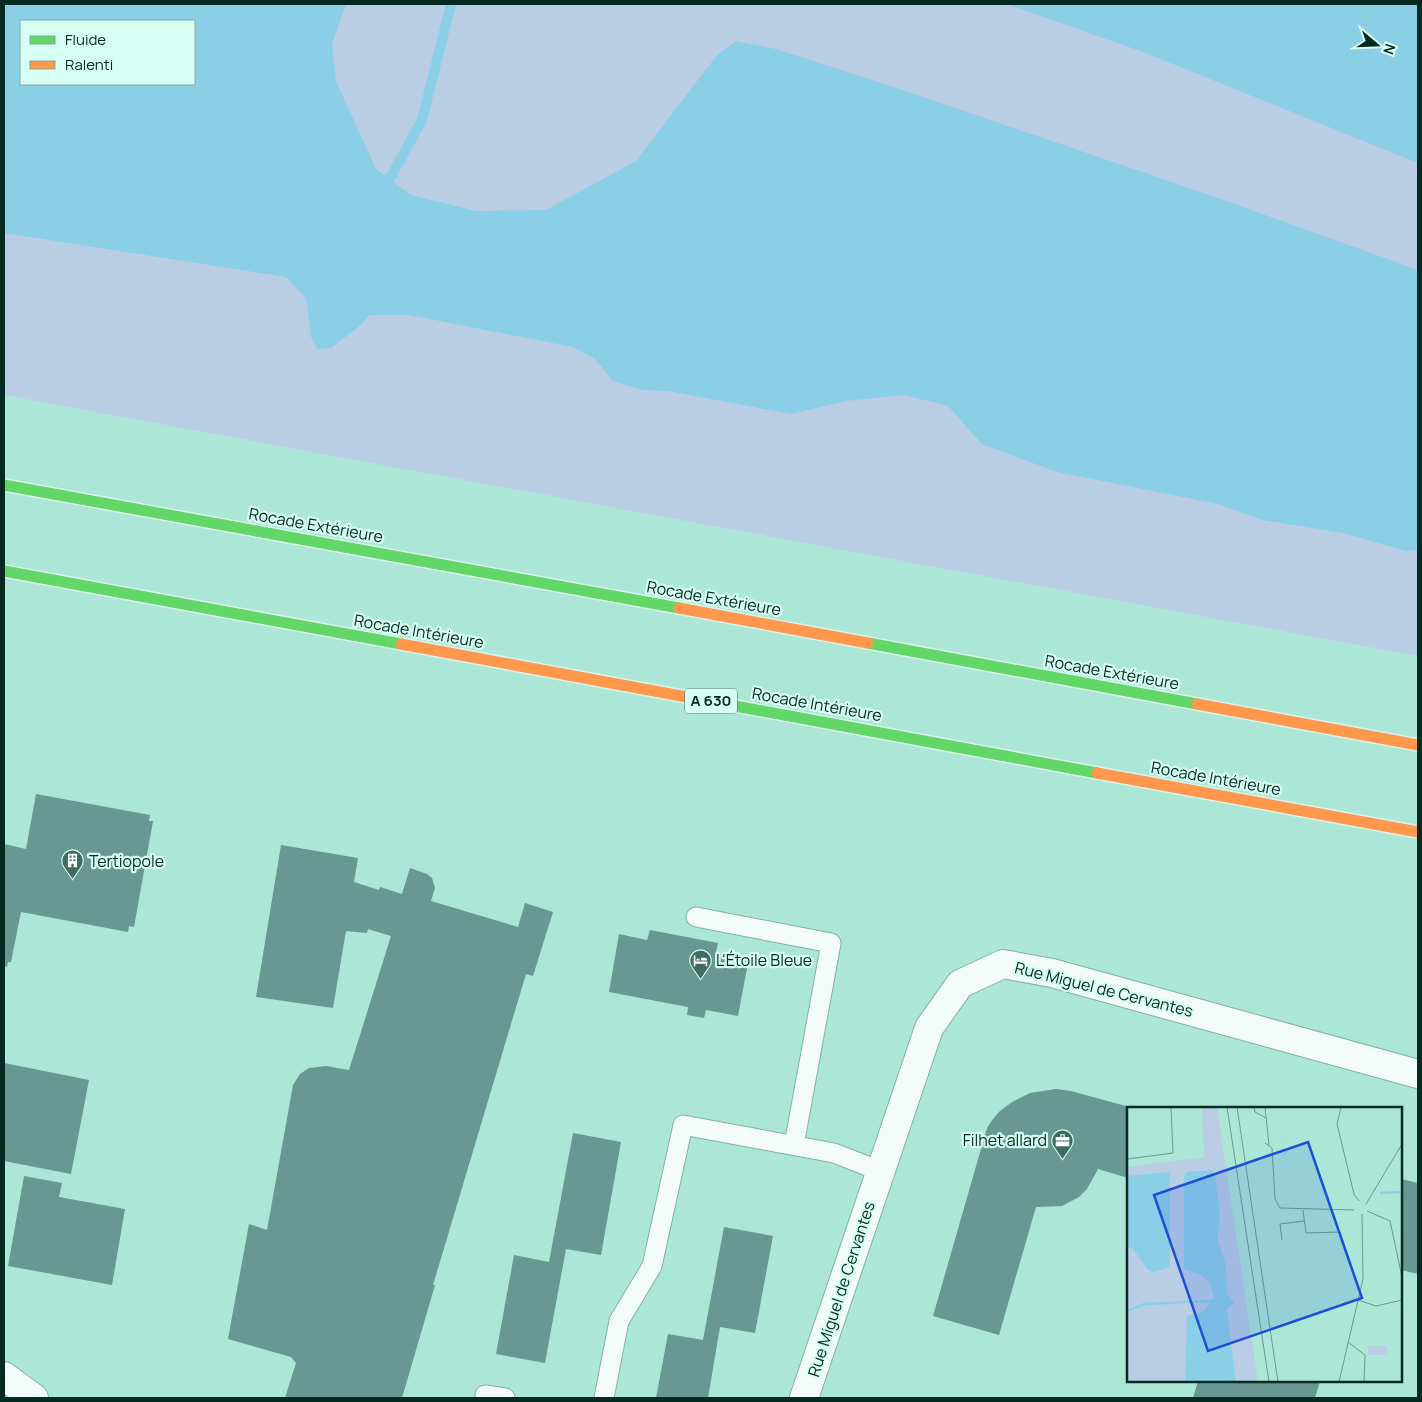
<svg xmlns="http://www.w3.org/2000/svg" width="1422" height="1402" viewBox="0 0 1422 1402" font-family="Manrope,sans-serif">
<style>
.green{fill:#b9cde5;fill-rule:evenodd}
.water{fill:#8bcfe6;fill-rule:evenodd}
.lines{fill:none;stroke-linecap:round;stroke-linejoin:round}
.stream{stroke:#8bcfe6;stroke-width:10}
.building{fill:#679891}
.lane-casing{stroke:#82b2a6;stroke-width:21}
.street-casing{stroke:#82b2a6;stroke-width:30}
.fast-casing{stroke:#daf4ed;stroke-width:14}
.slow-casing{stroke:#daf4ed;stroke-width:14}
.lane{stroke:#f3fbf9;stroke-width:19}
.street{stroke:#f3fbf9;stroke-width:28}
.fast{stroke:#63d668;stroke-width:11}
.slow{stroke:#ff974d;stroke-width:11}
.labels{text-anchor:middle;stroke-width:4.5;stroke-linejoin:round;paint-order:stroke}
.shield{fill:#d7fef2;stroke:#446a60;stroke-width:1}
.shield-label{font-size:15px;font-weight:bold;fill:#052a21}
.street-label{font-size:16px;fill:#052a21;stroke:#d7fef2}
.poi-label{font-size:16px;fill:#052a21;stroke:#d7fef2;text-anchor:start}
.inset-river{fill:none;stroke:#8bcfe6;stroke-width:2.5}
.inset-road{fill:none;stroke:#699b8e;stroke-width:1}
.view{fill:#1d4ed8;fill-opacity:0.15;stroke:#1d4ed8;stroke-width:2.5}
.inset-edge{fill:none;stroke:#052a21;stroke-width:2.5}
</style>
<rect width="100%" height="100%" fill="#ace6d6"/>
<path class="green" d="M 4,4 L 1418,4 L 1418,656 L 4,395 ZM 21,21 L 194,21 L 194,84 L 21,84 Z"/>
<path class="water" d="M 4,4 L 346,4 L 332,44 L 336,81 L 376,169 L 411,195 L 476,211 L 546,210 L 636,161 L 717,55 L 736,41 L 776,49 L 894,87 L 1221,199 L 1418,270 L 1418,550 L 1406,551 L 1343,533 L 1262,520 L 1218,504 L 1057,472 L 982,444 L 948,406 L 904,395 L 846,401 L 791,414 L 668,391 L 641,390 L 613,381 L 595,359 L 573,347 L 409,315 L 370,315 L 357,328 L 331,348 L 317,349 L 311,337 L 306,298 L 286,277 L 4,233 ZM 21,21 L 194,21 L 194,84 L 21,84 Z
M 1007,4 L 1418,4 L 1418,163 L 1143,52 Z"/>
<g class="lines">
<path class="stream" d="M 384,189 L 422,120 L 451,4"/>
</g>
<path class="building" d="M 36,794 L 150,815 L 149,821 L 153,821 L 134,927 L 129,926 L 128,932 L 21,912 L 11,962 L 8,962 L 7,967 L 4,966 L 4,844 L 26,849 Z
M 281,845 L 358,858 L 354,882 L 379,890 L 380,887 L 402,894 L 410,868 L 427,874 L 432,878 L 435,888 L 431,901 L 518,927 L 525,903 L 553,912 L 533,976 L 526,974 L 433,1285 L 435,1285 L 402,1398 L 285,1398 L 296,1363 L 291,1357 L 228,1339 L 249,1224 L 267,1230 L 293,1085 L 300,1074 L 309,1068 L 326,1066 L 349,1070 L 391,936 L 368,929 L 367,933 L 346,931 L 333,1008 L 256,997 Z
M 650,930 L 718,943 L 716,952 L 749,958 L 738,1016 L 706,1010 L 704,1018 L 687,1015 L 688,1007 L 609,992 L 619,934 L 647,940 Z
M 4,1063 L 89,1080 L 71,1174 L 4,1161 Z
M 1056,1089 L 1071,1091 L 1133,1108 L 1128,1108 L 1128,1178 L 1098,1169 L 1087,1189 L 1079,1197 L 1062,1206 L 1036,1207 L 999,1335 L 933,1316 L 987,1128 L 993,1119 L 1000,1111 L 1012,1102 L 1030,1093 Z
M 573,1133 L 621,1142 L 601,1255 L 566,1249 L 545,1363 L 496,1354 L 514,1255 L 549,1262 Z
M 24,1176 L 62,1183 L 59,1197 L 125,1209 L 112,1285 L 8,1266 Z
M 1401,1179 L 1418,1183 L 1418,1274 L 1401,1270 Z
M 724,1227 L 773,1236 L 755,1333 L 720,1327 L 708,1398 L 656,1398 L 668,1334 L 703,1340 Z
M 1198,1381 L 1320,1381 L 1315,1398 L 1193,1398 Z"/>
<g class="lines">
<defs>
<path id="lane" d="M 696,917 L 831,943 L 794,1145
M 485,1395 L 505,1398
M 604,1398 L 619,1321 L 652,1266 L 683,1125 L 834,1153 L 880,1171"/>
<path id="street" d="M 4,1376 L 34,1398
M 804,1398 L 929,1028 L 960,984 L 1003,964 L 1052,973 L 1418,1074"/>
<path id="fast" d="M 4,485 L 679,608
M 4,571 L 401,644
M 868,643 L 1197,704
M 719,703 L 1097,773"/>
<path id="slow" d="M 679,608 L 868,643
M 401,644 L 719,703
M 1197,704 L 1418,745
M 1097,773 L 1418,832"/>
</defs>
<use href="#lane" class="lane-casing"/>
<use href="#street" class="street-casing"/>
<use href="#fast" class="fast-casing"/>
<use href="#slow" class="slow-casing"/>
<use href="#lane" class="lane"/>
<use href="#street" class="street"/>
<use href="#fast" class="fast"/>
<use href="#slow" class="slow"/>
</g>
<defs>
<symbol id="building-pin" viewBox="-11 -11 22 30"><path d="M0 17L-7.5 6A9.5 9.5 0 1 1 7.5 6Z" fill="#3f6c60" stroke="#d7fef2"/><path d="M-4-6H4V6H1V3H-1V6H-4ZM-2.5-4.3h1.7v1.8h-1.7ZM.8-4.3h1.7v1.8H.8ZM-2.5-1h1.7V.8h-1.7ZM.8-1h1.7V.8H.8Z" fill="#fff"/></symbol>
<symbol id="hotel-pin" viewBox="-11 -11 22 30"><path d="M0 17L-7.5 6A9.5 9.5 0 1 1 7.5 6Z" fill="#3f6c60" stroke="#d7fef2"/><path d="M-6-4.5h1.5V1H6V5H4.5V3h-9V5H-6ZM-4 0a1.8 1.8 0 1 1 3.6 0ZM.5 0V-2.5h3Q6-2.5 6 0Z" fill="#fff"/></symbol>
<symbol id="office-pin" viewBox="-11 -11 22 30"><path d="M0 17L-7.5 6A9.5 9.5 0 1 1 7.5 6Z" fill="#3f6c60" stroke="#d7fef2"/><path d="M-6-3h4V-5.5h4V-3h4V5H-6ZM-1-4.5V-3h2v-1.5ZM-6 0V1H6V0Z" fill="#fff"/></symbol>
</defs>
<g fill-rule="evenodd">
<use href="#building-pin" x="60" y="848" width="25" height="34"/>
<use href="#hotel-pin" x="688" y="948" width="25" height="34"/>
<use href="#office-pin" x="1050" y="1128" width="25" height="34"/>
</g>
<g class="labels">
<rect class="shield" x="685" y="688.5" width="52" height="25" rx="4"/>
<g class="shield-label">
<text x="711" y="706">A 630</text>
</g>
<g class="street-label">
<text transform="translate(316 525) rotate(10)" y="6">Rocade Extérieure</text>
<text transform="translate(714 598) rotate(10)" y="6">Rocade Extérieure</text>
<text transform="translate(419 631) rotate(10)" y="6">Rocade Intérieure</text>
<text transform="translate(1112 672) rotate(10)" y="6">Rocade Extérieure</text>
<text transform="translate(817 704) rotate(10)" y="6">Rocade Intérieure</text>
<text transform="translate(1216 778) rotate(10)" y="6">Rocade Intérieure</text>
<text transform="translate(1104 989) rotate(14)" y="6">Rue Miguel de Cervantes</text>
<text transform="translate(841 1289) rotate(-72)" y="6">Rue Miguel de Cervantes</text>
</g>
<g class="poi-label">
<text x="89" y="867">Tertiopole</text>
<text x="716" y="966">L'Étoile Bleue</text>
<text x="1047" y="1146" text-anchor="end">Filhet allard</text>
</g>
</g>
<g transform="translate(1127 1107)">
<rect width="275" height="275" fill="#ace6d6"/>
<path d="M 75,0 L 90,0 L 131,275 L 0,275 L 0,60 L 77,50 ZM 241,239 L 260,239 L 260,248 L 241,248 Z" fill="#b9cde5"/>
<path d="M 84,63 L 88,69 L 93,110 L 90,130 L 99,159 L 100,187 L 107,196 L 100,202 L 109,275 L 58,275 L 60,209 L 77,204 L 87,191 L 83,176 L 74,168 L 57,162 L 57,70 L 60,65 ZM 43,65 L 43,160 L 26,165 L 21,163 L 6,142 L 0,140 L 0,69 Z" fill="#8bcfe6"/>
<path class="inset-river" d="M 253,86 L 275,85M 0,204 L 17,197 L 85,194"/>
<path class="inset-road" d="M 100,0 L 142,275M 110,0 L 151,275M 127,0 L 128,5 L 139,11M 138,0 L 142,38M 214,0 L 210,17 L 227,87 L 232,94M 138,36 L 145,41 L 148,92 L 153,101 L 227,103M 0,52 L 46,46 L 44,0M 239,97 L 275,37M 176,103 L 179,126 L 213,125 L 216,138M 240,104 L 263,114 L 275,170M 155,133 L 153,117 L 177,114M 231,193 L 249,199 L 275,193M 221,235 L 238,248 L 237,275M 212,275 L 236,172 L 235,107"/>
<path class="view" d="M 181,35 L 235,191 L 81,244 L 27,88 Z"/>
<rect width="275" height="275" class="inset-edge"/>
</g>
<rect width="1422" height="1402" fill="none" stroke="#052a21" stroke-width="10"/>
<rect x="20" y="20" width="175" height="65" fill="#d7fef2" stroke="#83a99e"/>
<rect x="30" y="36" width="25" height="8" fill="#63d668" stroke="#83a99e"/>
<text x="65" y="45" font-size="15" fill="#052a21">Fluide</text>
<rect x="30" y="61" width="25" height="8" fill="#ff974d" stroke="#83a99e"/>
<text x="65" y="70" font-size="15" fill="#052a21">Ralenti</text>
<g transform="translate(1377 45) rotate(109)" stroke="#d7fef2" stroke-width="4" paint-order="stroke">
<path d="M0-4L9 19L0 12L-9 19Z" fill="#052a21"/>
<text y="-8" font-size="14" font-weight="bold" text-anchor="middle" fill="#052a21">N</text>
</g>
</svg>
